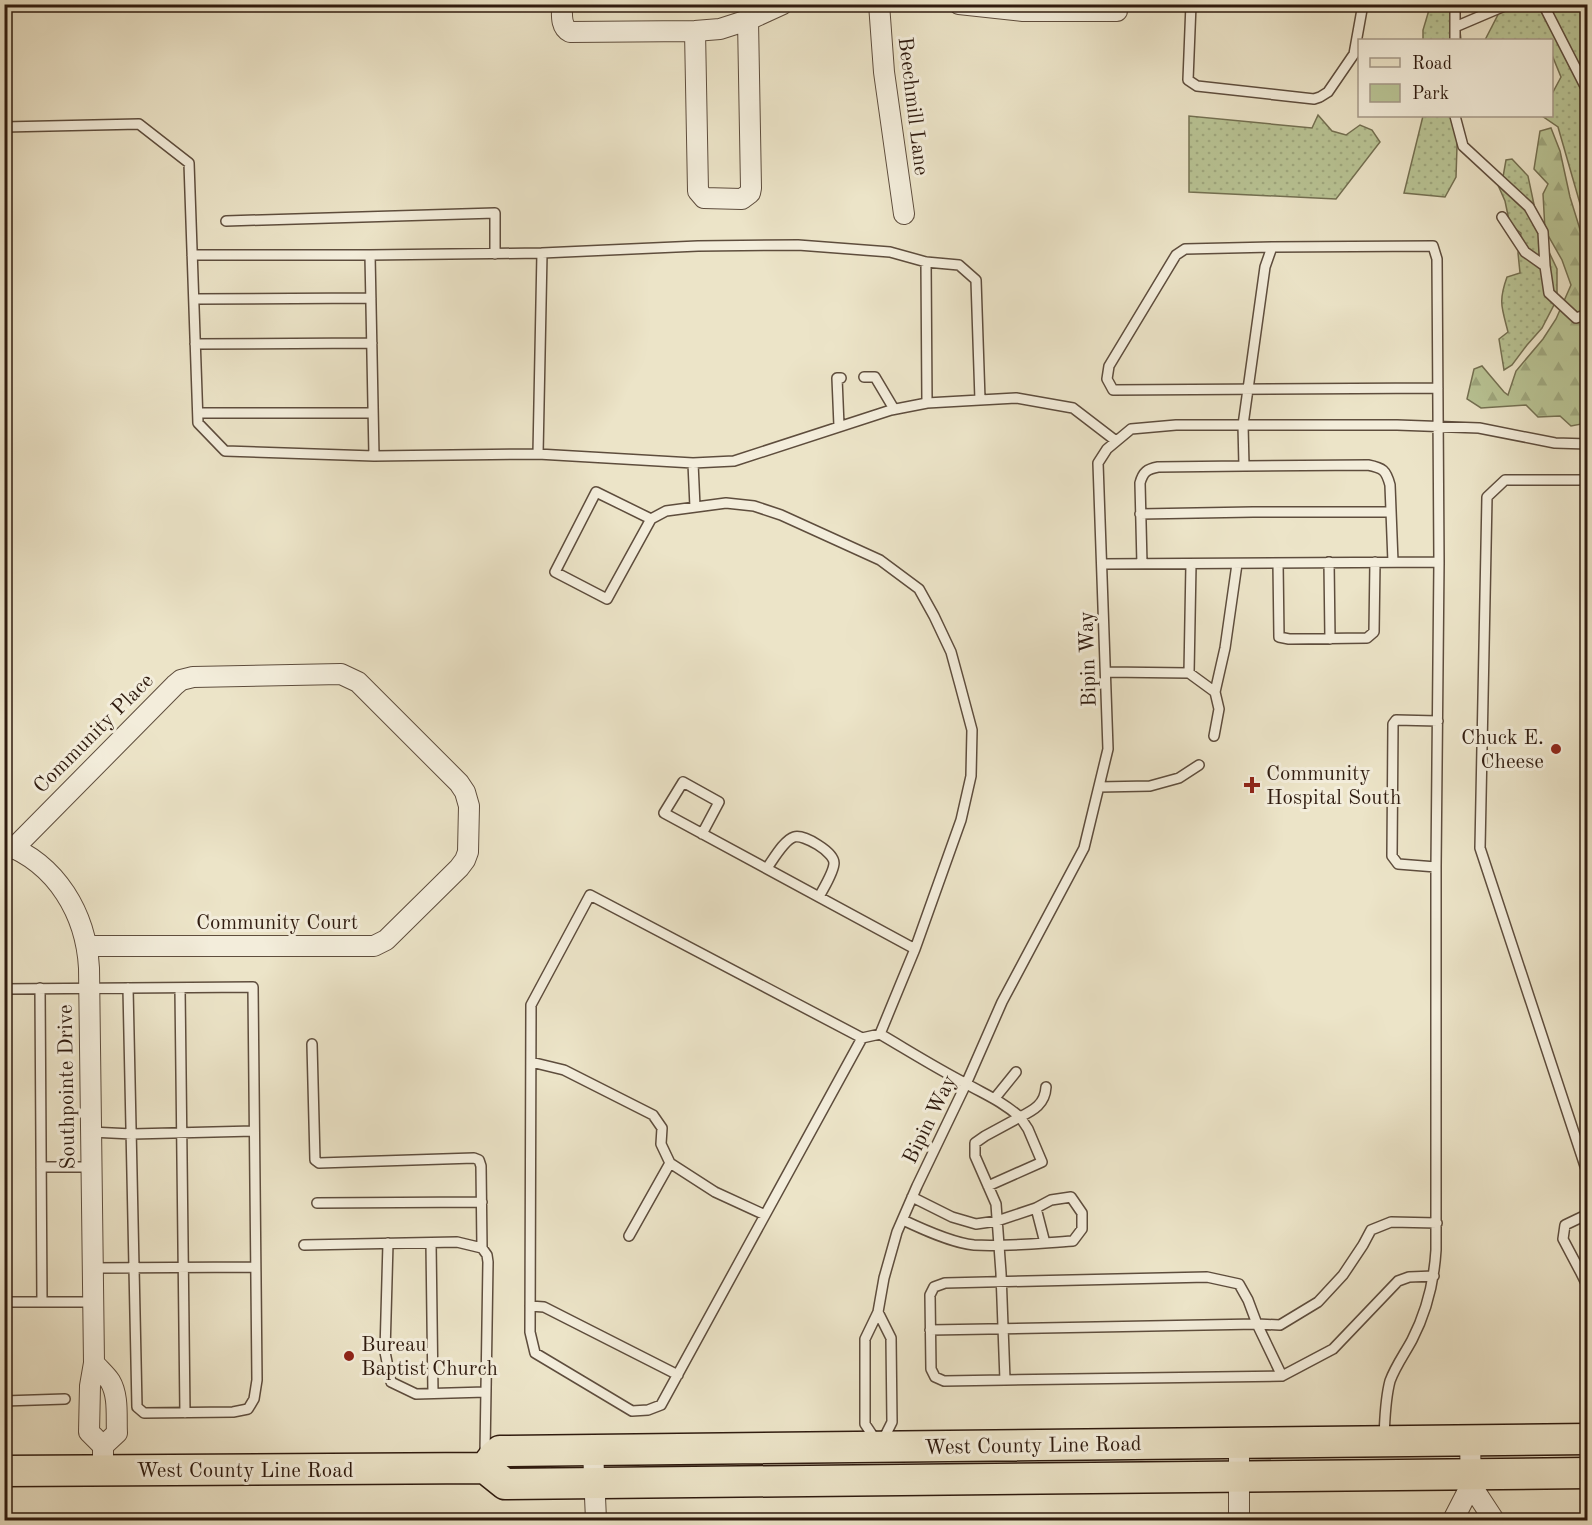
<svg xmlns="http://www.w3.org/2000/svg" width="1592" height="1525" viewBox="0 0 1592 1525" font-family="'Old Standard TT',serif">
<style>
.green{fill:url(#green-dots);stroke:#747052;stroke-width:1.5}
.forest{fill:url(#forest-firs);stroke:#747052;stroke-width:1.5}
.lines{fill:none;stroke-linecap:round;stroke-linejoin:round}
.service-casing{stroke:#5e4d3d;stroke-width:12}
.minor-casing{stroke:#5e4d3d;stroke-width:22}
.primary-casing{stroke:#2f1b0f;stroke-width:33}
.service{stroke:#f3eddb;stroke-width:9}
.minor{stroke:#f3eddb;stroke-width:20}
.primary{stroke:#ece4c8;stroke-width:30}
.poi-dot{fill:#8f2418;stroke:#f3eddb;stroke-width:2}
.labels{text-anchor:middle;stroke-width:6;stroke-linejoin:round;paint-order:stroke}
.street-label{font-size:21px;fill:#2f1b0f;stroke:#f3eddb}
.poi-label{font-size:21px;fill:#2f1b0f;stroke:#f3eddb;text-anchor:start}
</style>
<defs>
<pattern id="green-dots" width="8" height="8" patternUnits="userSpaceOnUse" patternTransform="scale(1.5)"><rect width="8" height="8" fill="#b9c495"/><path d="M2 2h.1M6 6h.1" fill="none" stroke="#9fa87f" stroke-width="1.8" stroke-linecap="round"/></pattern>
<pattern id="forest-firs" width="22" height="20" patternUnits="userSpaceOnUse" patternTransform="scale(1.5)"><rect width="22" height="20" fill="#b9c495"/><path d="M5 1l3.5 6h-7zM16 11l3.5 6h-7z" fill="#9fa87f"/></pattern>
</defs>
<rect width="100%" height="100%" fill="#ece4c8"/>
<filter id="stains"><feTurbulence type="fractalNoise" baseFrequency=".00333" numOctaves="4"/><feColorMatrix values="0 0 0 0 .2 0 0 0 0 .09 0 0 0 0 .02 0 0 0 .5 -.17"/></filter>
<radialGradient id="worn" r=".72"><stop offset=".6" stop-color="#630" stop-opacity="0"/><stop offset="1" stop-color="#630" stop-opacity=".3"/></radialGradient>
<path class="green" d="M 1416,5 L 1457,5 L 1461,40 L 1423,40 L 1423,30 L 1429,10 Z
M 1503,5 L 1581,5 L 1587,17 L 1587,228 L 1558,127 L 1542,116 L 1552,116 L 1552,94 L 1561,77 L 1552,55 L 1552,40 L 1485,40 Z
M 1318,115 L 1332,131 L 1346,135 L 1360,125 L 1372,130 L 1380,142 L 1336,199 L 1189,192 L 1189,116 L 1312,128 Z
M 1423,116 L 1458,116 L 1456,177 L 1445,197 L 1404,193 Z
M 1512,159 L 1528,176 L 1540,233 L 1557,269 L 1557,299 L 1542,328 L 1527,345 L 1512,365 L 1504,370 L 1499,339 L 1508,332 C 1502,308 1498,302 1507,277 L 1520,273 L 1518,253 L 1521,233 L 1510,225 L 1505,201 L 1498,185 L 1503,177 L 1506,160 Z"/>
<path class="forest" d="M 1551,128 L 1560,151 L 1570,197 L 1587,252 L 1587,423 L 1571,426 L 1560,416 L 1538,417 L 1526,405 L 1481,408 L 1467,399 L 1474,369 L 1482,366 L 1504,392 L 1508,395 L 1516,371 L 1543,339 L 1556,319 L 1571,285 L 1562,260 L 1545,230 L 1543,194 L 1548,184 L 1534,169 L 1540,131 Z"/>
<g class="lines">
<defs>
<path id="service" d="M 1191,4 L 1188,80 L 1197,86 L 1314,99 L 1320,97 L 1328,92 L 1354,54 L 1363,4
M 1455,4 L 1455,40
M 1543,4 L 1588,92
M 1455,27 L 1509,4
M 1455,116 L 1463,146 L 1529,207 L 1543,232 L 1545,266 L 1549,293 L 1576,318 L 1588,314
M 4,127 L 139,124 L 189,163 L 198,423 L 225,451 L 374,456 L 370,255 L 192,255
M 1502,217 L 1525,252 L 1545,266
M 226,221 L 495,213 L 495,254
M 1272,247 L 1185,249 L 1176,255 L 1109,366 L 1107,379 L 1113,390 L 1438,388
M 542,253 L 698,246 L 798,245 L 890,252 L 926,262 L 959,265 L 976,280 L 980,400 L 1016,398 L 1073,408 L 1116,441
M 370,255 L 542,253 L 538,454 L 374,456
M 926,262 L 927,403
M 194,299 L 371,298
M 195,344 L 372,343
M 864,377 L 875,377 L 894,409
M 198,413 L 373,413
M 839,426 L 837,378 L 841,378
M 538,454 L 693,463 L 734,461 L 891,410 L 927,403 L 980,400
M 693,463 L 695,507
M 1244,466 L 1368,465 C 1383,468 1386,470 1390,485 L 1393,562
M 1588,480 L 1505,480 L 1487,497 L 1480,848 L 1588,1175
M 1140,514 L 1253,512 L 1391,512
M 651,519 L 596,492 L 555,572 L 607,599 L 651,519 L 666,511 L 726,503 L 754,506 L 781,515 L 880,560 L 919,589 L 934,616 L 951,652 L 960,685 L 972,730 L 971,776 L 961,820 L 915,949 L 880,1034
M 1329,562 L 1330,639
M 1278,563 L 1279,637 L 1289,639 L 1367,638 L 1374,632 L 1375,562
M 1102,564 L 1439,562
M 1142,564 L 1140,483 C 1143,472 1147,469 1158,467 L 1244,466 L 1243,425 L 1265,267 L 1272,247 L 1433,246 L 1437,259 L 1439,562 L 1436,867 L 1436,1250 C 1434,1282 1427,1311 1412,1340 C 1405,1353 1395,1367 1390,1381 C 1385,1400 1385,1418 1384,1437
M 1106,672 L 1189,673 L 1215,692 L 1219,709 L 1214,736
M 1189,673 L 1191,564
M 1215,692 L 1225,648 L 1237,564
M 1099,787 L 1150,786 L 1179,778 L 1199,765
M 702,834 L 719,802 L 683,782 L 664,813 L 915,949
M 1436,867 L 1398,864 L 1392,856 L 1393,724 L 1396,720 L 1438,721
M 767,868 C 773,860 784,840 794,837 C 804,834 834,852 834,863 C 834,872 823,889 819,897
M 40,988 L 42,1302
M 180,988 L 185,1413
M 4,989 L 253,987 L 257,1380 L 254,1399 L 248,1409 L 233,1412 L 144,1413 L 137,1407 L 128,988
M 862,1038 L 661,1405 L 648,1410 L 632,1411 L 535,1353 L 530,1332 L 531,1005 L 590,895 L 862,1038 L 880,1034 C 909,1051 936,1068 965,1083 C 986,1095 1000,1100 1020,1117 L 985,1136 L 975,1143 L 975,1156 L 996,1204 L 1001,1273 L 1005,1380 L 1282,1376 L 1333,1349 L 1398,1281 L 1409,1277 L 1434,1276
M 312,1044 L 315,1160 L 319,1163 L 474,1158 L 479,1160 L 481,1166 L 482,1248
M 531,1062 L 564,1070 L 653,1115 L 662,1128 L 661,1144 L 670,1163 L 715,1192 L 765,1215
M 995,1098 L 1016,1072
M 91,1132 L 132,1134 L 254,1131
M 41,1167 L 91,1167
M 988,1186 L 1042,1162 L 1028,1129 L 1020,1117 C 1034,1110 1045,1104 1046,1087
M 317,1203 L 482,1202
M 1036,1208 L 1045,1243
M 903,1220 C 922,1229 952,1243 974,1245 C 1006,1247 1040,1243 1073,1241 L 1082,1229 L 1082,1213 L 1071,1197 L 1051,1200 L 1036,1208 L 997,1221 L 976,1224 L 952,1217 L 912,1197
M 629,1236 L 670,1163
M 388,1243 L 385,1352 L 391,1382 L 416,1394 L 486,1392
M 431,1243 L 433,1393
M 304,1245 L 457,1242 L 482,1248 L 487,1255 L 488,1262 L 485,1453
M 92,1268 L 255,1267
M 1588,1270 L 1581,1273 L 1588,1287
M 1581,1273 L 1563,1239 L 1565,1225 L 1588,1214
M 4,1302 L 93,1302
M 530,1306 L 544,1307 L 678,1375
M 878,1312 L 891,1338 L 892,1422 L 882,1442
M 930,1330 L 1257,1324 L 1282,1376
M 1005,1380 L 944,1381 L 935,1377 L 931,1369 L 930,1295 L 934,1287 L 945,1283 L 1207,1277 L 1239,1284 L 1248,1300 L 1257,1324 L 1280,1325 L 1318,1302 L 1343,1275 L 1363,1245 L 1371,1230 L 1391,1222 L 1437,1223
M 4,1401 L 65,1399
M 877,1442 L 865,1424 L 865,1339 L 878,1312 L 884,1278 L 897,1232 L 917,1186 L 966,1084 L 1002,1002 L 1084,848 L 1108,749 L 1098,463 L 1107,449 L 1131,429 L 1176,425 L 1397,425 L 1479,428 L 1555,443 L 1588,444"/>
<path id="minor" d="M 562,4 C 562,14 560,27 570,32 L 695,31 L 720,29 L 748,20 L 783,4
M 879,4 L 884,72 L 904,214
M 959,4 L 1023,11 L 1117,11
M 695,31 L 698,191 L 704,198 L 742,199 L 750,193 L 751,188 L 748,20
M 4,844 C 57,864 86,914 89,968 L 94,1363 L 90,1386 L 89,1432 L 103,1446 L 103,1471
M 13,849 L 175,685 L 181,680 L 193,677 L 341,674 L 358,682 L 459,783 L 465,792 L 469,806 L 468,852 L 465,860 L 459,868 L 386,940 L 374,946 L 87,946
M 94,1363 C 99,1369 106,1375 110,1381 C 119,1396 116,1417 117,1433 L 103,1446
M 1239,1444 L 1239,1520
M 593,1450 L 596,1520
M 1471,1485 L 1494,1520
M 1453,1520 L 1471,1485 L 1470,1441"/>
<path id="primary" d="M 485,1468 L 495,1455 L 500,1451 L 1588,1439
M 4,1471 L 485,1468 L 505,1484 L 1588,1473"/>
</defs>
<use href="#service" class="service-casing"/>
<use href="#minor" class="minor-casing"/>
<use href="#primary" class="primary-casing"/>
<use href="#service" class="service"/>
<use href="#minor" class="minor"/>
<use href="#primary" class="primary"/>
</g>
<g class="poi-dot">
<circle cx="1556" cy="749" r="6"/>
<path d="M1249 776h6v6h6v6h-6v6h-6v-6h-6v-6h6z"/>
<circle cx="349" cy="1356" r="6"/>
</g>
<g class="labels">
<g class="street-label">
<text transform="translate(914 106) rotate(83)" y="7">Beechmill Lane</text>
<text transform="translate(1087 659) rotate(-92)" y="7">Bipin Way</text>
<text transform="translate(93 733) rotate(-45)" y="7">Community Place</text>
<text x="277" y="929">Community Court</text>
<text transform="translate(66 1087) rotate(-91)" y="7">Southpointe Drive</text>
<text transform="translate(929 1119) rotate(-64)" y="7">Bipin Way</text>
<text transform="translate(1033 1445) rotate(-1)" y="7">West County Line Road</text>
<text x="245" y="1477">West County Line Road</text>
</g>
<g class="poi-label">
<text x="1544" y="744" text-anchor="end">Chuck E.<tspan x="1544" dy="24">Cheese</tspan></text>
<text x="1266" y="780">Community<tspan x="1266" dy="24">Hospital South</tspan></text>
<text x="361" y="1351">Bureau<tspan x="361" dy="24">Baptist Church</tspan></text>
</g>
</g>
<rect width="1592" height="1525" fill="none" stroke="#ece4c8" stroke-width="24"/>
<rect x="6" y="6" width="1580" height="1513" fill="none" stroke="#2f1b0f" stroke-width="3"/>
<rect x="12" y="12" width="1568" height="1501" fill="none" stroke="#2f1b0f" stroke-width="1.5"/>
<rect x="1358" y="39" width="195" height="78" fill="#f3eddb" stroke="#a59989" stroke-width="1.5"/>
<rect x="1370" y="58" width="30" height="9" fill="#ece4c8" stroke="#a59989" stroke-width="1.5"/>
<text x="1412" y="69" font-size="18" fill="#2f1b0f">Road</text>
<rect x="1370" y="84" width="30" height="18" fill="#b9c495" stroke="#a59989" stroke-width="1.5"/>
<text x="1412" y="99" font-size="18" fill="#2f1b0f">Park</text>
<rect width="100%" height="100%" filter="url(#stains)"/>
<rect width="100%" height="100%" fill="url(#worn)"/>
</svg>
